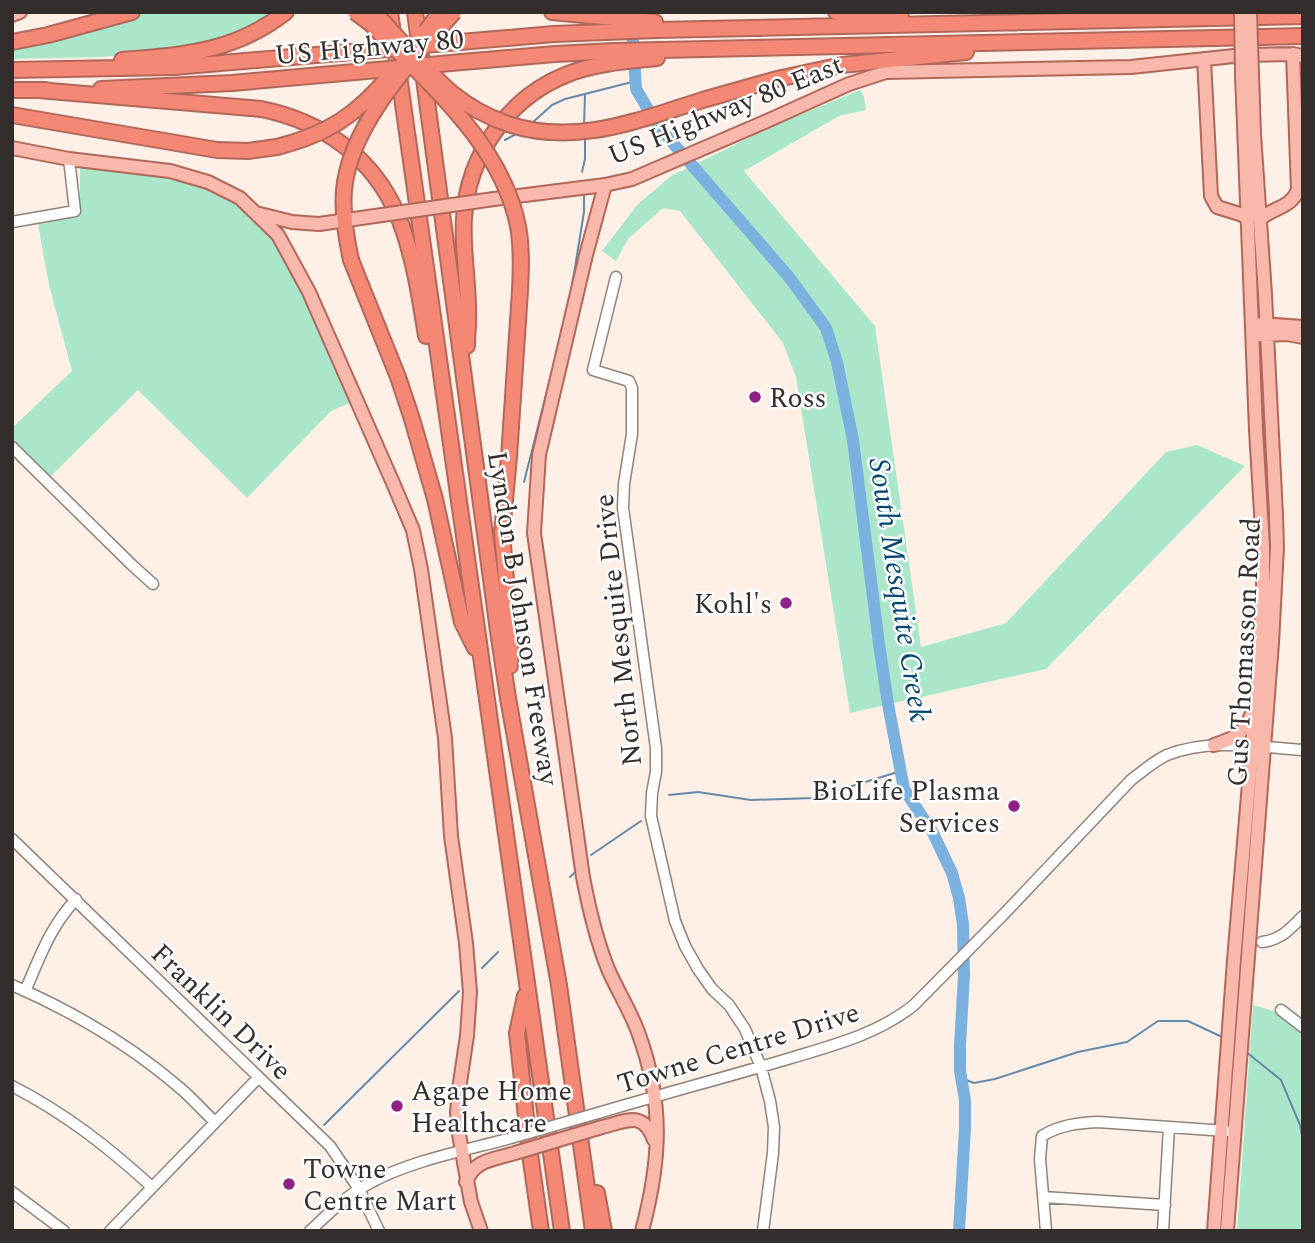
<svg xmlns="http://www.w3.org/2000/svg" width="1315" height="1243" viewBox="0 0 1315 1243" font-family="Spectral,serif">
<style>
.green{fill:#aae7ca}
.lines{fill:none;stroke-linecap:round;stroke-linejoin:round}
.stream{stroke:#658aa9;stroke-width:2}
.river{stroke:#7ab1df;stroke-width:12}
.minor-casing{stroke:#90837b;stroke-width:13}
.major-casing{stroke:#b1685b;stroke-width:16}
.highway-casing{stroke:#b1685b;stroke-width:18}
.minor{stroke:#fff;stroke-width:10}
.major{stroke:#f9b8ac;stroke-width:12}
.highway{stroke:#f58875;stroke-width:14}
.minor-bridge-casing{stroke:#90837b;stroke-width:13;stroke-linecap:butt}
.major-bridge-casing{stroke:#b1685b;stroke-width:16;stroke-linecap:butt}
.highway-bridge-casing{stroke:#b1685b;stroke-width:18;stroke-linecap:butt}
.minor-bridge{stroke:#fff;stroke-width:10}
.major-bridge{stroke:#f9b8ac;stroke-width:12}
.highway-bridge{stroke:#f58875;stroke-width:14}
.poi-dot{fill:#8e2184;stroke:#fff;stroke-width:2.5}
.labels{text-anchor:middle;stroke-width:5;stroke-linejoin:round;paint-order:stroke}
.street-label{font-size:28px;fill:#332e2b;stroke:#fff}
.poi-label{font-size:28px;fill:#332e2b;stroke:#fff;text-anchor:start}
.water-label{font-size:30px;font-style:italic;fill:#014671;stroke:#fff}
</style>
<rect width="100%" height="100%" fill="#fef0e7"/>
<path class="green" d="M 143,12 L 279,12 L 236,37 L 177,50 L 101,57 L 12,59 L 12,46 L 112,23 Z
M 860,90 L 864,97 L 866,110 L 839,116 L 744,171 L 875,326 L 921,647 L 1006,623 L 1166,452 L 1197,445 L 1245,466 L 1046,669 L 850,713 L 796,377 L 783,343 L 680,211 L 663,208 L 628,239 L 616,261 L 602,251 L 638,204 L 671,176 L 773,126 Z
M 83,166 L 168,176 L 195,184 L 233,203 L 256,219 L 272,236 L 294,271 L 352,402 L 331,411 L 247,498 L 138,390 L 50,477 L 12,440 L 12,428 L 72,371 L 49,285 L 38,224 L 80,216 L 80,169 Z
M 1253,1005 L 1277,1012 L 1303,1031 L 1303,1231 L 1237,1231 Z"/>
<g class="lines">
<path class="stream" d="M 532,123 L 552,105 L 565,99 L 636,81
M 584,126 L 585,94
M 505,140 L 516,134
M 582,172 L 585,159 L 585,138
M 570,298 L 584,212 L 584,193
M 524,482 L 552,371
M 669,795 L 698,792 L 751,800 L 813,798 L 901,771
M 591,855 L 641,821
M 570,877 L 574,873
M 482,968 L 498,952
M 1245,1051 L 1281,1080 L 1300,1125 L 1303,1141
M 960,1071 L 966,1080 L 974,1083 L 995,1079 L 1078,1052 L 1127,1042 L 1158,1021 L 1188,1021 L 1222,1037
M 324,1125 L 459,991"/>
<path class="river" d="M 631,12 L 636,89 L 658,126 L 789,277 L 826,328 L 837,362 L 853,440 L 879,644 L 888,704 L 904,789 L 933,833 L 952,873 L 959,898 L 963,925 L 964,975 L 960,1045 L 960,1071 L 965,1100 L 965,1128 L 959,1231"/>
<defs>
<path id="minor" d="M 12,222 L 75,211 L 69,159
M 616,277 L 593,370 L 629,381 L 632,388 L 632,434 L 624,484 L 623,508 L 656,748 L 656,772 L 652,793 L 651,816 L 675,921 L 685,946 L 698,969 L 712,989 L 729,1005 L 745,1029 L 761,1067 L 770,1101 L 774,1127 L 773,1153 L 763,1231
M 12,447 L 132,565 L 153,584
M 12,839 L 330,1146 L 359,1189 L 379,1231
M 1262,942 C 1281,940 1290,929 1303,916
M 12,985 C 74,1012 129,1044 180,1088 C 192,1098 203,1111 215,1122
M 25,991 C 41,955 49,929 76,899
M 1281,1010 L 1303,1027
M 12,1086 C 66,1114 107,1146 152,1187
M 598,1113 C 662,1094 727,1077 791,1058 C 834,1045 878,1034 914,1005 L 1004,914 L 1131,780 C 1143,771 1154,761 1167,755 C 1209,738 1259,747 1303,750
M 12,1192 L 64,1231
M 1043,1197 L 1165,1205
M 110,1231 L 258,1078
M 310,1231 C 329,1213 347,1195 370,1183 C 409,1161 467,1150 511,1138
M 1046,1231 L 1040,1159 L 1042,1136 C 1059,1125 1079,1123 1098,1122 L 1226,1131
M 1163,1231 L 1169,1127"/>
<path id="major" d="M 12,15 L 20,12
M 1204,59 L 1211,196 L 1217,207 L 1243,215 L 1248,220
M 12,148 L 69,159 L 170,171 L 208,182 L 240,198 L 278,235 L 309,292 L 393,483 L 413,530 L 421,569 L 445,738 L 451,836 L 466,943 L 470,992 L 467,1036 L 459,1089 L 457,1112 L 459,1134 L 471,1202 L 481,1231
M 605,185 L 586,255 L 539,455 L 534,533 L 583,877 C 589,909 596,939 608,969 C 617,990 630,1010 638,1032 C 664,1102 661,1160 642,1231
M 494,199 L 605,185 L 632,179 L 767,121 L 849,84 L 886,72 L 1131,67 L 1243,55 L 1293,54 L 1303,56
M 256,213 L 292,222 L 319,224
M 1260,219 C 1274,207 1291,208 1298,190 L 1293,54
M 1261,324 L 1303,327
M 1260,335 L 1287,334 L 1303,337
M 1214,745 C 1235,738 1244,735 1252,713
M 602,1127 C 627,1121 643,1110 654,1140
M 466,1182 C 475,1159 493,1160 515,1153
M 1214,1231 L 1234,960 L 1258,678 L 1263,592 L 1263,547 L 1256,430 L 1242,75
M 1227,1231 L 1272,643 L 1277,547 L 1276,515 L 1265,294 L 1254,134 L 1252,74"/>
<path id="highway" d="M 390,12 L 562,1231
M 415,12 L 498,631 L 508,698 L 559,985 L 593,1231
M 552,12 L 655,22
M 836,12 L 901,17
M 12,42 L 48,35 L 132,12
M 460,42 L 554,34 L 657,30 L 1303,16
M 122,60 C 184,55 235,52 286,12
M 462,62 L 555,54 L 614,51 L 1303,36
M 12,70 L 174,67 L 352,52
M 101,89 L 232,83 L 355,72
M 12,90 L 46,90
M 38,90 L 261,109 C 322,121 373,157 398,216 C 413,253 420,297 426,336
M 706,99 L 777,79 L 842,65 L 966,52
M 12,115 L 217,150 L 248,151 L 277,147
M 351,260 L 398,377 L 412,419 L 435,499 L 462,622 L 475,648
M 467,346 C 467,334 469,321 468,309 C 468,278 462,248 464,218 C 468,154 509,97 568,74 C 596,63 628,61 657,58
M 510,666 L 511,639 L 502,533 L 509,457 L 520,291
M 525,996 L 517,1033 L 530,1154 L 541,1231
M 597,1193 L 604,1231"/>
</defs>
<use href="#minor" class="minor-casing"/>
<use href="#major" class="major-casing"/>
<use href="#highway" class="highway-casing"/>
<use href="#minor" class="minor"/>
<use href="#major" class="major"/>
<use href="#highway" class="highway"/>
<defs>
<path id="minor-bridge" d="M 511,1138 L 598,1113"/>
<path id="major-bridge" d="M 1241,12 L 1242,75
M 1250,12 L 1252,74
M 319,224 L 494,199
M 515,1153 L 602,1127"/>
<path id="highway-bridge" d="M 355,12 L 371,24 C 427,83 501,142 518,226 C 522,247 521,270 520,291
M 374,12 C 400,39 424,69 452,93 C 469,107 488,117 508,124 C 578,147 640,119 706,99
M 426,31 L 440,12
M 423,45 L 460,42
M 352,52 L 399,48
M 419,66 L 462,62
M 355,72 L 399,68
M 277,147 C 328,134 357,115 391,74
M 351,260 C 346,237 342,214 344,190 C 350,124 412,60 454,12"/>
</defs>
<use href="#minor-bridge" class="minor-bridge-casing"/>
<use href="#major-bridge" class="major-bridge-casing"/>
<use href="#highway-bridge" class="highway-bridge-casing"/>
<use href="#minor-bridge" class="minor-bridge"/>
<use href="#major-bridge" class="major-bridge"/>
<use href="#highway-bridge" class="highway-bridge"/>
</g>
<g class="poi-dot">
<circle cx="755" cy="397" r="7"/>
<circle cx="786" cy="603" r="7"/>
<circle cx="1014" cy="806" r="7"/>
<circle cx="397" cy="1106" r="7"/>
<circle cx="289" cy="1184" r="7"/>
</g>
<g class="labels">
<g class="street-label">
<text transform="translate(369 46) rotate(-5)" y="10">US Highway 80</text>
<text transform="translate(725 109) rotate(-22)" y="10">US Highway 80 East</text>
<text transform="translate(524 618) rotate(81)" y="10">Lyndon B Johnson Freeway</text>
<text transform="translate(617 630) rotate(-96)" y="10">North Mesquite Drive</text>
<text transform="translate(1243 652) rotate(-87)" y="10">Gus Thomasson Road</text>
<text transform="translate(222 1011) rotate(44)" y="10">Franklin Drive</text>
<text transform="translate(738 1047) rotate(-17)" y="10">Towne Centre Drive</text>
</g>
<g class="poi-label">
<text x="769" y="407">Ross</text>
<text x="772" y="613" text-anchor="end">Kohl's</text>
<text x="1000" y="800" text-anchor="end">BioLife Plasma<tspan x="1000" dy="32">Services</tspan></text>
<text x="411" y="1100">Agape Home<tspan x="411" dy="32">Healthcare</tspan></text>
<text x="303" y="1178">Towne<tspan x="303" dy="32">Centre Mart</tspan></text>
</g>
<g class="water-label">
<text transform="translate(900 590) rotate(81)" y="10">South Mesquite Creek</text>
</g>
</g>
<rect width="1315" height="1243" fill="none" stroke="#332e2b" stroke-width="28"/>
</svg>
